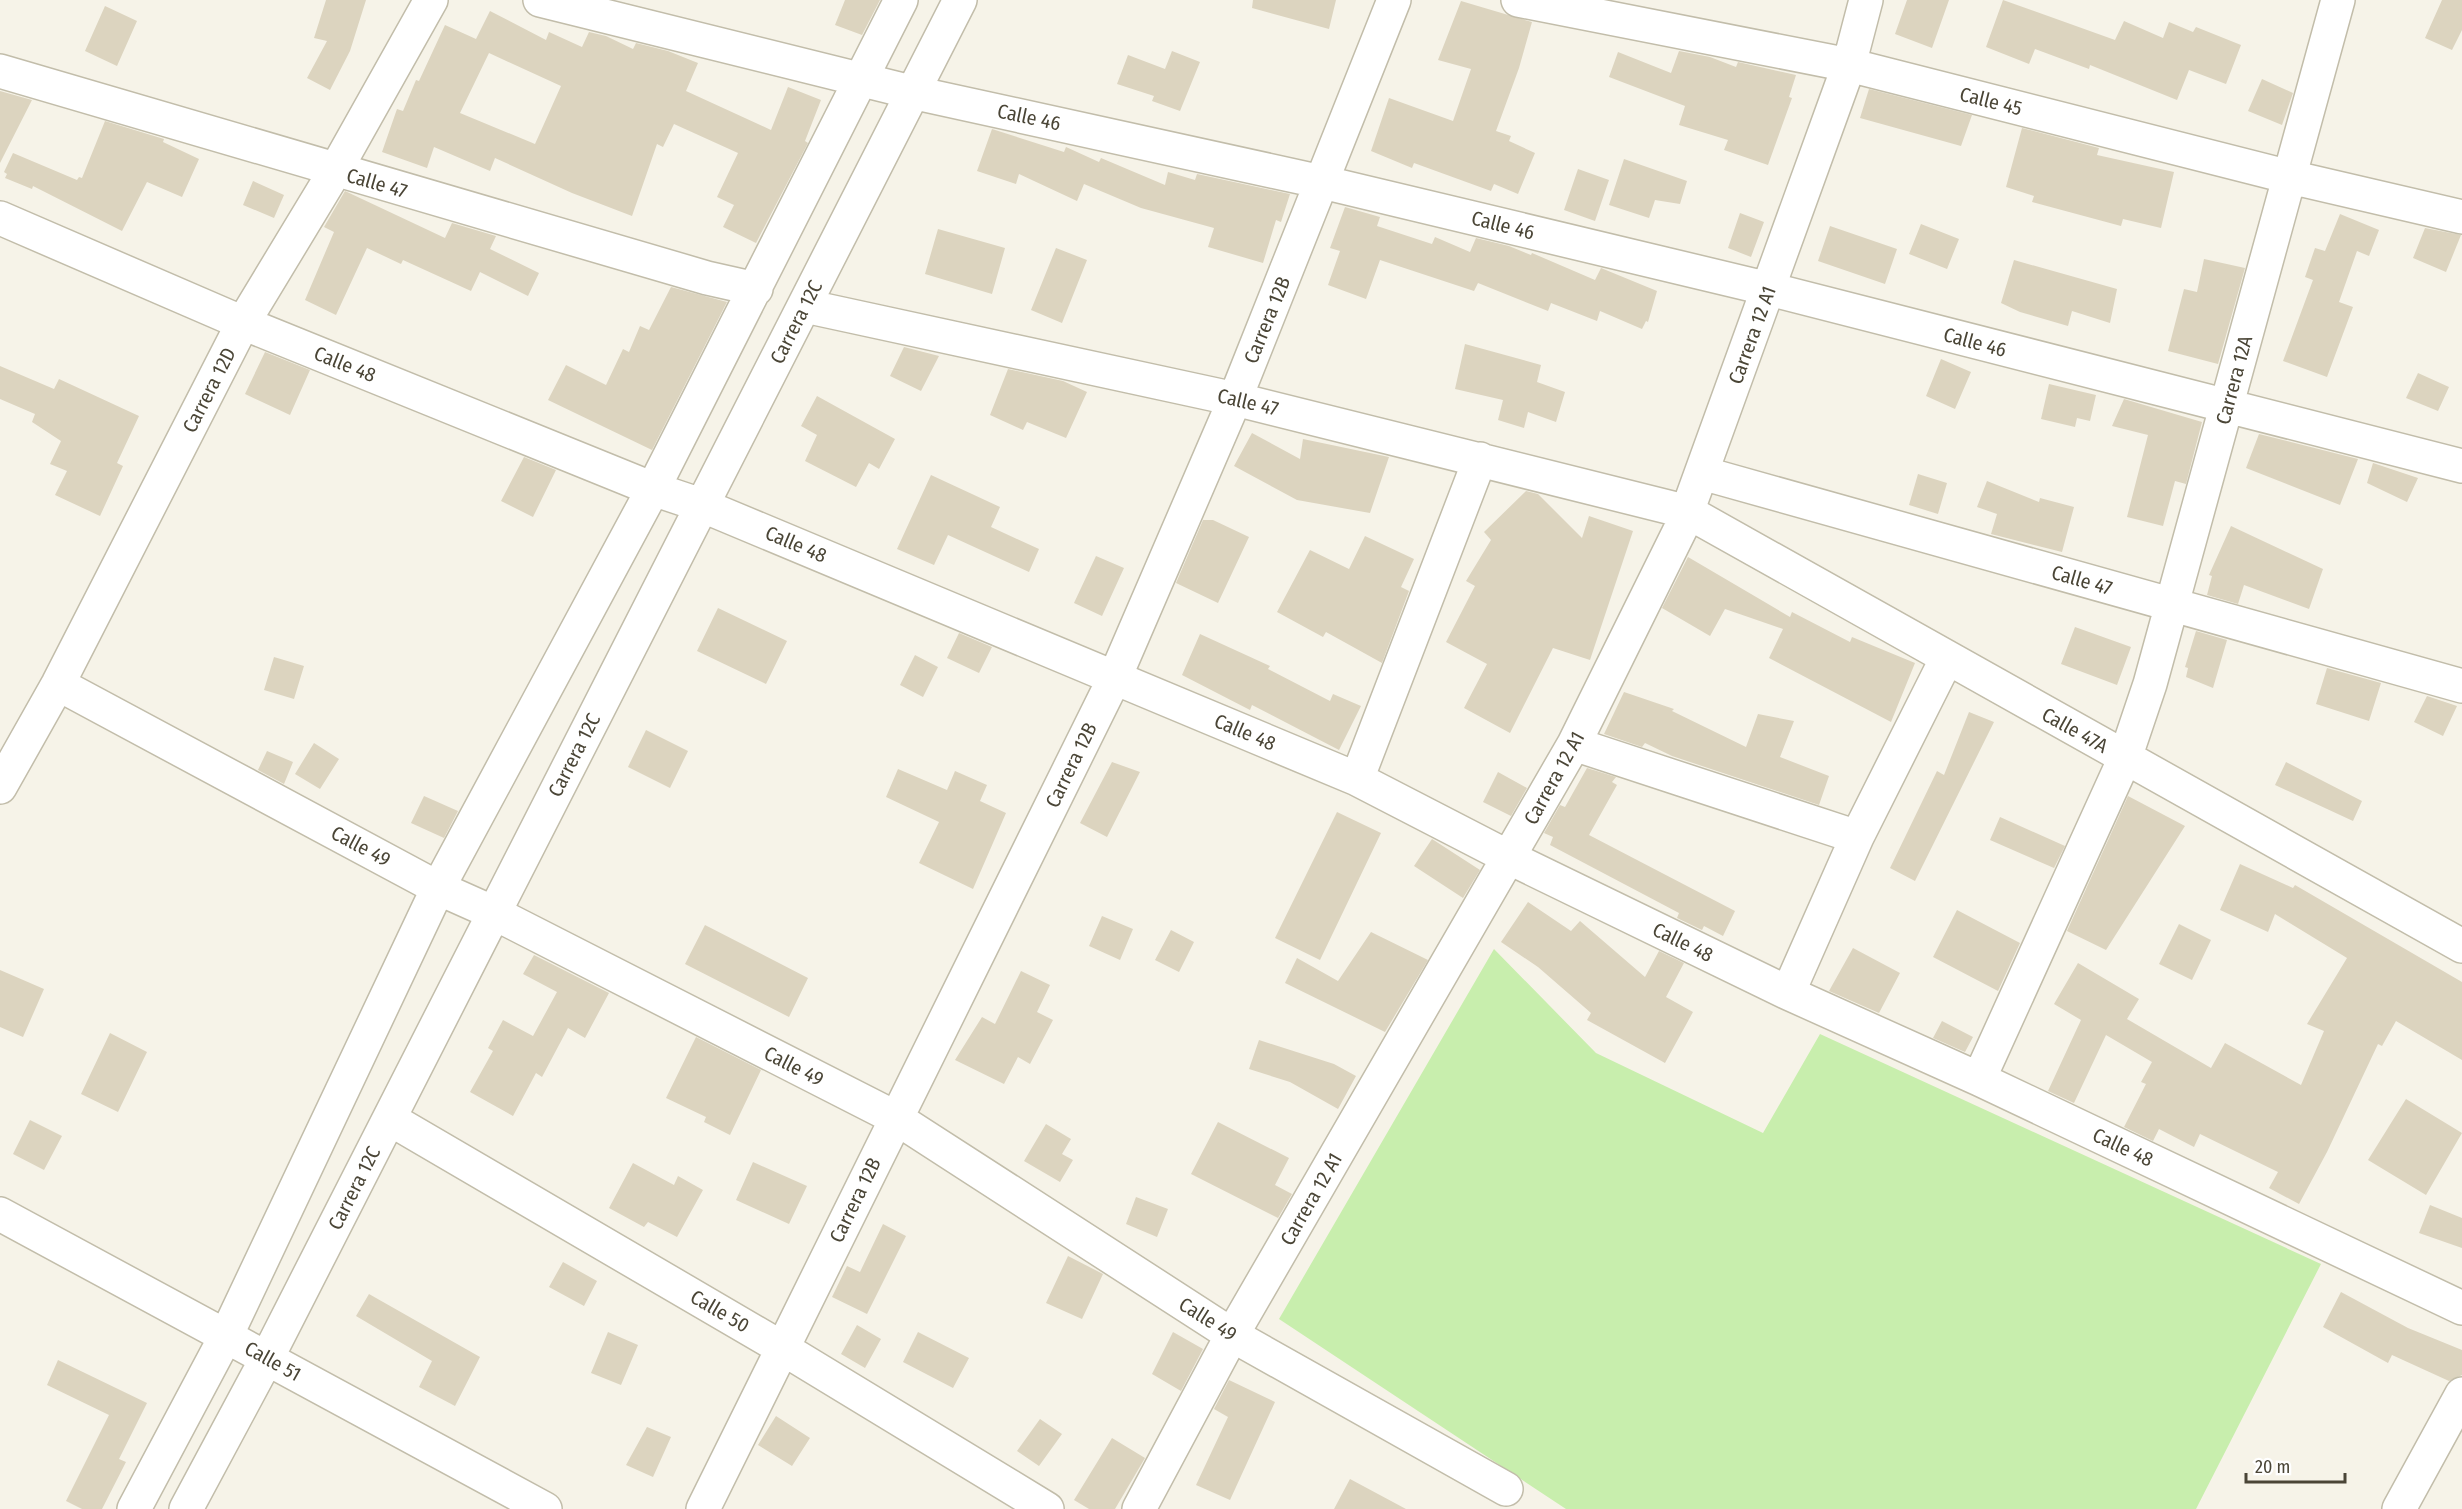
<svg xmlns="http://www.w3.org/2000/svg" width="2462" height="1509" viewBox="0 0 2462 1509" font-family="'Fira Sans Condensed',sans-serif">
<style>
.green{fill:#c8eead}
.building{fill:#dcd4bf;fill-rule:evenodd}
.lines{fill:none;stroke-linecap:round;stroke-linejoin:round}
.street-casing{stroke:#c2bdaa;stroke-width:36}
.street{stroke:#fff;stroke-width:33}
.labels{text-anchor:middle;stroke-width:5;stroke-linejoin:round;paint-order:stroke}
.street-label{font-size:20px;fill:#4a4536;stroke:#fff}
</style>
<rect width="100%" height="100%" fill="#f6f3e8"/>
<path class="green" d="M 1494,949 L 1596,1053 L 1763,1133 L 1820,1034 L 2321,1264 L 2196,1509 L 1566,1509 L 1279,1319 Z"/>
<path class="building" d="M 326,0 L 366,0 L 350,51 L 330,90 L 307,78 L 327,41 L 314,38 Z
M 845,0 L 880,0 L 862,35 L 835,25 Z
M 1253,0 L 1336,0 L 1329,29 L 1252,8 Z
M 1907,0 L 1949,0 L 1932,48 L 1895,34 Z
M 2003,0 L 2115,40 L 2124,21 L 2163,38 L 2169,22 L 2193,32 L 2196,27 L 2241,45 L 2226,84 L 2189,70 L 2177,100 L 2090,65 L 2089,69 L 2035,49 L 2029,64 L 1986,47 Z
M 2442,0 L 2462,0 L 2462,30 L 2452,50 L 2425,38 Z
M 1461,1 L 1532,22 L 1519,68 L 1496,131 L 1511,136 L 1509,141 L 1535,153 L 1518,194 L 1494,184 L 1491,191 L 1414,163 L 1412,168 L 1371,151 L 1389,98 L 1453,121 L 1471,69 L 1438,60 Z
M 105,6 L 137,21 L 117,66 L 85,51 Z
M 490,11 L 546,40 L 549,32 L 582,47 L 589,32 L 606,36 L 633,49 L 636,43 L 668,51 L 698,63 L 686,91 L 771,130 L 788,87 L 821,100 L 805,141 L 808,143 L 756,243 L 723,227 L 734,205 L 717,197 L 738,153 L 674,124 L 663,147 L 657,144 L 632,216 L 572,193 L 495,158 L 490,171 L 434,147 L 427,168 L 382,152 L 397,109 L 403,111 L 416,80 L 419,81 L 445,25 L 476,39 ZM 489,53 L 561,86 L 535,144 L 460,113 Z
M 1172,51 L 1200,62 L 1180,111 L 1152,101 L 1154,96 L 1117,84 L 1128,55 L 1165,69 Z
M 1679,51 L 1710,57 L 1736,67 L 1738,62 L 1796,75 L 1789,97 L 1792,98 L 1768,165 L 1724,150 L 1728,140 L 1679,125 L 1685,106 L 1609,77 L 1618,52 L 1671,73 Z
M 2262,79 L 2293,93 L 2282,125 L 2248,111 Z
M 1869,89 L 1972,115 L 1961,146 L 1860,118 Z
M 0,91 L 32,100 L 0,163 Z
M 105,121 L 164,139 L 163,142 L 199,159 L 182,197 L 147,182 L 122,231 L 33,186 L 32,189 L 5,178 L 7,174 L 4,172 L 13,153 L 77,180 L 79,177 L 82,178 Z
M 2022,128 L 2099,148 L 2097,155 L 2174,172 L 2161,228 L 2123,219 L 2121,226 L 2032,202 L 2034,196 L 2006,187 Z
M 992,129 L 1064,152 L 1066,147 L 1099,162 L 1101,158 L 1165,185 L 1168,172 L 1195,180 L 1197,174 L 1290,194 L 1281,222 L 1276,220 L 1263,263 L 1208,247 L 1214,228 L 1141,208 L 1084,184 L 1077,201 L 1019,174 L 1016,184 L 977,171 Z
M 1624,159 L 1687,181 L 1680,204 L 1655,200 L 1649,218 L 1609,205 Z
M 1578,169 L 1609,180 L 1595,221 L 1564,210 Z
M 253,181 L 284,195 L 274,218 L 243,205 Z
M 345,191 L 445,238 L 452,223 L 496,236 L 490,249 L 539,273 L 528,296 L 480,272 L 471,291 L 403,260 L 401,264 L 367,248 L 336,315 L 305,300 L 334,232 L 324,227 Z
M 1345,207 L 1380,217 L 1377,226 L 1432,244 L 1435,237 L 1470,252 L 1476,238 L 1509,246 L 1531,255 L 1532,253 L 1595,280 L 1601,268 L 1657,291 L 1648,322 L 1646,321 L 1642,329 L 1600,311 L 1597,321 L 1551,303 L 1548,311 L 1478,283 L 1474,291 L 1380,260 L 1366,299 L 1328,285 L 1340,251 L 1330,248 Z
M 1740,213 L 1764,222 L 1751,257 L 1728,248 Z
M 2340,214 L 2379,230 L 2369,256 L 2357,251 L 2339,302 L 2353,307 L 2327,377 L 2283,361 L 2313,280 L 2305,277 L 2315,248 L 2325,251 Z
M 1921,224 L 1959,239 L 1947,269 L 1909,254 Z
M 1830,226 L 1897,249 L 1885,284 L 1818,261 Z
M 2425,228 L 2461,235 L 2446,272 L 2413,258 Z
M 938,229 L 1005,248 L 992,294 L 925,274 Z
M 1056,248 L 1087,260 L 1062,323 L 1031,310 Z
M 2204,259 L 2245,268 L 2218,364 L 2168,351 L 2184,289 L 2197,292 Z
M 2014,260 L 2117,289 L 2110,323 L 2072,311 L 2068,326 L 2020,312 L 2001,303 Z
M 671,287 L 727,302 L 652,450 L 548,400 L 566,365 L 606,385 L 623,349 L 629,352 L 640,326 L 649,330 Z
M 1465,344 L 1541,365 L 1537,382 L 1565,392 L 1556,422 L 1528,412 L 1524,428 L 1498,420 L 1503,400 L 1455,389 Z
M 904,347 L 939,356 L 921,391 L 890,376 Z
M 265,352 L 310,370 L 290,415 L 245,394 Z
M 1941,359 L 1971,372 L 1955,409 L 1926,396 Z
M 0,366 L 54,389 L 59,379 L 139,416 L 117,463 L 123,466 L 100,516 L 55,495 L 67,471 L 50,464 L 61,441 L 32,422 L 35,414 L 0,399 Z
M 1008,369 L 1063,381 L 1087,392 L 1066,438 L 1027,422 L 1023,430 L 990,415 Z
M 2418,373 L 2449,387 L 2438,411 L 2406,398 Z
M 2049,384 L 2096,395 L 2090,421 L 2077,418 L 2075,427 L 2041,419 Z
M 817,396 L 895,439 L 879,469 L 869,463 L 856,487 L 805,461 L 817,435 L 801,426 Z
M 2124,399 L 2202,422 L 2186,484 L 2175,481 L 2163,526 L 2127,517 L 2148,435 L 2112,426 Z
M 1252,433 L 1300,459 L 1303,439 L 1389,457 L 1370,513 L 1297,500 L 1234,466 Z
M 2259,434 L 2358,459 L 2340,505 L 2246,468 Z
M 524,457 L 556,470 L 533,517 L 501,501 Z
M 2373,463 L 2418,478 L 2407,502 L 2367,483 Z
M 1918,474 L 1947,483 L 1938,514 L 1909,505 Z
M 931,475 L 1000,507 L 991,527 L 1039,549 L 1029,572 L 948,535 L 934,565 L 897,549 Z
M 1987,481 L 2039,502 L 2040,498 L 2074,507 L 2062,552 L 1991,534 L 1997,514 L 1977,507 Z
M 1526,491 L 1538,494 L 1582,538 L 1589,516 L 1633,531 L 1590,660 L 1553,648 L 1510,733 L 1464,708 L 1487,664 L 1446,642 L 1475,586 L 1466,581 L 1491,540 L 1484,532 Z
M 1203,520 L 1213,520 L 1249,537 L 1218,603 L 1176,583 Z
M 2231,526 L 2323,569 L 2309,609 L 2244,585 L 2238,604 L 2207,595 L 2212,576 L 2209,575 Z
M 1365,536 L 1414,559 L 1401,587 L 1409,591 L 1382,663 L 1326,632 L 1323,637 L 1277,612 L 1310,550 L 1349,569 Z
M 1096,556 L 1124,568 L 1102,616 L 1074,603 Z
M 1688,557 L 1790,617 L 1792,612 L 1850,642 L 1852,637 L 1915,663 L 1891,722 L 1769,658 L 1783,629 L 1725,609 L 1710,636 L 1662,608 Z
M 718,608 L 787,641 L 766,684 L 697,651 Z
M 2075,627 L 2131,647 L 2117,685 L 2061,664 Z
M 2196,631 L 2227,640 L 2213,688 L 2186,677 L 2188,668 L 2185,667 Z
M 959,633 L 992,647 L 979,673 L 947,658 Z
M 1200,634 L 1270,666 L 1268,669 L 1330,701 L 1333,694 L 1361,706 L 1339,750 L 1252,705 L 1250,710 L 1182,675 Z
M 915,655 L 938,667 L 923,697 L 900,685 Z
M 274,657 L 304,666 L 294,699 L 264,690 Z
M 2327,668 L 2381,683 L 2369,721 L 2316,704 Z
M 1624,692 L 1674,709 L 1672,711 L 1746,747 L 1758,714 L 1794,721 L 1780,757 L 1829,776 L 1819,805 L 1672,756 L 1645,743 L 1642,747 L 1604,734 Z
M 2427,696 L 2457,706 L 2443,736 L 2414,722 Z
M 1969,712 L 1994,722 L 1915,881 L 1890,868 L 1937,771 L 1944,775 Z
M 646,730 L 688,751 L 670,788 L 628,767 Z
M 314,743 L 339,759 L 320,789 L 295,774 Z
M 267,751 L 293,762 L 284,784 L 258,770 Z
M 1112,762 L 1140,772 L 1107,837 L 1080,823 Z
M 2286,762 L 2362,801 L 2353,821 L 2275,785 Z
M 1587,768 L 1616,777 L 1612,782 L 1617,785 L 1589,835 L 1735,911 L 1723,936 L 1704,926 L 1702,930 L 1677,918 L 1679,913 L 1550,845 L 1553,837 L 1544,833 L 1560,805 L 1565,807 Z
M 898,769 L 947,790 L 955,771 L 987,785 L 980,801 L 1006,813 L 973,889 L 919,863 L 939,822 L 886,797 Z
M 1498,772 L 1527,788 L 1511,816 L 1483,802 Z
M 424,796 L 458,811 L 444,838 L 411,823 Z
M 2128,796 L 2185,826 L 2106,950 L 2067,931 Z
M 1337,812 L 1381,833 L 1320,960 L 1275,938 Z
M 2000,817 L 2065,846 L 2054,868 L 1990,840 Z
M 1432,839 L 1480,870 L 1463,898 L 1414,866 Z
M 2240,864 L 2293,888 L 2295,885 L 2462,982 L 2462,1060 L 2396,1021 L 2382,1046 L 2378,1044 L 2327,1152 L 2299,1204 L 2269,1188 L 2278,1172 L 2200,1134 L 2194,1147 L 2159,1129 L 2153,1141 L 2124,1127 L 2146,1084 L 2141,1082 L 2152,1062 L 2106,1035 L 2074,1103 L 2048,1091 L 2081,1020 L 2054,1004 L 2078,963 L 2139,999 L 2127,1019 L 2211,1068 L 2225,1043 L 2301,1085 L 2324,1031 L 2307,1024 L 2347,958 L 2275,914 L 2268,932 L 2220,910 Z
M 1528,902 L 1571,931 L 1580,921 L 1645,977 L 1659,951 L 1684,963 L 1666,997 L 1693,1012 L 1665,1063 L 1587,1020 L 1591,1013 L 1538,967 L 1501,942 Z
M 1957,910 L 2020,943 L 1998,991 L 1933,957 Z
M 1102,916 L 1133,929 L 1120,960 L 1089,946 Z
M 2179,924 L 2211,940 L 2192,980 L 2159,964 Z
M 705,925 L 808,978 L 789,1017 L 685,964 Z
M 1171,930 L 1194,942 L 1179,972 L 1155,960 Z
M 1371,932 L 1428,960 L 1385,1032 L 1285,983 L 1297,958 L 1338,981 Z
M 1853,948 L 1900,973 L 1879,1013 L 1829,991 Z
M 534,955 L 609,993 L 585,1038 L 568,1028 L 542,1077 L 536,1073 L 513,1116 L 470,1092 L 493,1051 L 488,1048 L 503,1020 L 533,1036 L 557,992 L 523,974 Z
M 0,970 L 44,989 L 23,1037 L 0,1027 Z
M 1021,971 L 1050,985 L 1037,1012 L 1053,1020 L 1030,1064 L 1018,1057 L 1004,1084 L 955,1060 L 982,1017 L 995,1024 Z
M 1942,1021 L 1973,1037 L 1965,1052 L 1933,1038 Z
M 110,1033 L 147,1052 L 118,1112 L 81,1094 Z
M 696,1037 L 761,1070 L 730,1135 L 704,1122 L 706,1117 L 666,1098 Z
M 1259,1040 L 1334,1064 L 1356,1076 L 1338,1109 L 1290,1082 L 1249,1069 Z
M 2406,1099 L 2462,1133 L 2426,1195 L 2368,1160 Z
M 30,1120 L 62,1136 L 44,1170 L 13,1154 Z
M 1218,1122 L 1289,1158 L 1275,1185 L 1292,1194 L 1278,1218 L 1191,1174 Z
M 1046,1124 L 1071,1139 L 1062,1154 L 1073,1160 L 1060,1182 L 1024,1161 Z
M 753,1162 L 807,1186 L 789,1224 L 736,1200 Z
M 633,1163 L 674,1185 L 678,1176 L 703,1190 L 677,1237 L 648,1222 L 644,1227 L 609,1208 Z
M 1136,1197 L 1168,1209 L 1157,1237 L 1126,1224 Z
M 2430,1205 L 2462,1218 L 2462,1248 L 2419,1233 Z
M 883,1224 L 906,1236 L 867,1314 L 832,1297 L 847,1266 L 860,1272 Z
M 1068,1256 L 1103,1274 L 1082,1319 L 1046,1303 Z
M 563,1262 L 597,1281 L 584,1306 L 549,1287 Z
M 2341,1292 L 2408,1328 L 2462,1350 L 2462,1375 L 2449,1381 L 2392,1355 L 2388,1363 L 2323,1327 Z
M 369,1294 L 480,1357 L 455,1406 L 419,1387 L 432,1361 L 356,1316 Z
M 857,1325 L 881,1339 L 865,1368 L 841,1354 Z
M 608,1332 L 638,1345 L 621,1385 L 591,1373 Z
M 918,1332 L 969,1358 L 953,1388 L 903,1362 Z
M 1173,1332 L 1203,1349 L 1181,1391 L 1152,1374 Z
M 58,1360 L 147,1403 L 119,1459 L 126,1462 L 102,1509 L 82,1509 L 66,1501 L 109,1415 L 47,1385 Z
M 1229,1380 L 1275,1402 L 1230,1500 L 1196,1485 L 1228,1417 L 1214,1409 Z
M 776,1416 L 810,1438 L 792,1466 L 758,1445 Z
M 1040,1419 L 1062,1434 L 1039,1466 L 1017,1451 Z
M 647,1427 L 671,1437 L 653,1477 L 626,1465 Z
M 1112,1438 L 1145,1458 L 1115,1509 L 1089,1509 L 1074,1500 Z
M 1350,1479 L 1406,1509 L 1334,1509 Z"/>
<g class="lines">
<defs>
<path id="street" d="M 540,0 L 911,92 L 1322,182 L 1769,289 L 2462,466
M 1518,0 L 1849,65 L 2290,177 L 2462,217
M 0,71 L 707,278 L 756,289
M 0,218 L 243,323 L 653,489 L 701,505 L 1357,779 L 1510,858 L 1788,993 L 1979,1079 L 2462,1308
M 805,306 L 1235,399 L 1688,512 L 2462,946
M 1702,473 L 2462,686
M 58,684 L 438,888 L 494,913 L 896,1118 L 1232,1335 L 1506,1489
M 1574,744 L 1857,837
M 1357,779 L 1480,459
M 0,787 L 58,684 L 243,323 L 335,171 L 431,0
M 1788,993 L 1857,837 L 1947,658
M 1979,1079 L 2125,758 L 2150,684 L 2338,0
M 390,1119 L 782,1348 L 1047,1509
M 0,1214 L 545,1509
M 134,1509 L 226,1336 L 438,888 L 653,489 L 901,0
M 186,1509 L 267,1358 L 960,0
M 703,1509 L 1115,677 L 1235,399 L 1394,0
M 1139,1509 L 1232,1335 L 1574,744 L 1682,526 L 1849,65 L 1866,0
M 2399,1509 L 2462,1394"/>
</defs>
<use href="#street" class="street-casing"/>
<use href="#street" class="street"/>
</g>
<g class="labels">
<g class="street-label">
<text transform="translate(1991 101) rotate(14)" y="7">Calle 45</text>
<text transform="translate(1029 117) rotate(12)" y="7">Calle 46</text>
<text transform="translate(377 183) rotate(16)" y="7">Calle 47</text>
<text transform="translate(1503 225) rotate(14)" y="7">Calle 46</text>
<text transform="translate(1267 320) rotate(-68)" y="7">Carrera 12B</text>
<text transform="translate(796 322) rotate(-63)" y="7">Carrera 12C</text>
<text transform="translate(1752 335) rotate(-70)" y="7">Carrera 12 A1</text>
<text transform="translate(1975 342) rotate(15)" y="7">Calle 46</text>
<text transform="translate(345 364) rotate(22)" y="7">Calle 48</text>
<text transform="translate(2234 380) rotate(-75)" y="7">Carrera 12A</text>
<text transform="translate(209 390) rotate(-63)" y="7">Carrera 12D</text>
<text transform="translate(1248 402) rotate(13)" y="7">Calle 47</text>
<text transform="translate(796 544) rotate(23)" y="7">Calle 48</text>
<text transform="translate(2082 580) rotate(16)" y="7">Calle 47</text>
<text transform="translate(2075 730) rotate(29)" y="7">Calle 47A</text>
<text transform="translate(1245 732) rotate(23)" y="7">Calle 48</text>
<text transform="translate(574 755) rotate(-63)" y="7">Carrera 12C</text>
<text transform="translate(1071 765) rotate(-64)" y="7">Carrera 12B</text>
<text transform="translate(1554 778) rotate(-61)" y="7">Carrera 12 A1</text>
<text transform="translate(361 846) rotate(28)" y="7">Calle 49</text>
<text transform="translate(1683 942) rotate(26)" y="7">Calle 48</text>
<text transform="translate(794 1066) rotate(27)" y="7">Calle 49</text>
<text transform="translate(2123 1147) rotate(25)" y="7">Calle 48</text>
<text transform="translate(354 1188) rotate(-63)" y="7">Carrera 12C</text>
<text transform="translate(1311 1199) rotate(-60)" y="7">Carrera 12 A1</text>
<text transform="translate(855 1200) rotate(-64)" y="7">Carrera 12B</text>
<text transform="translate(720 1311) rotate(30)" y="7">Calle 50</text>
<text transform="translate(1208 1319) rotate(32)" y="7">Calle 49</text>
<text transform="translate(273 1361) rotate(29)" y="7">Calle 51</text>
</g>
</g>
<path d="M2246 1473v9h99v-9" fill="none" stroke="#4a4536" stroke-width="3"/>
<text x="2255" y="1473" font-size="18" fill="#4a4536" stroke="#ffffff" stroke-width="4.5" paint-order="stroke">20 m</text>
</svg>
